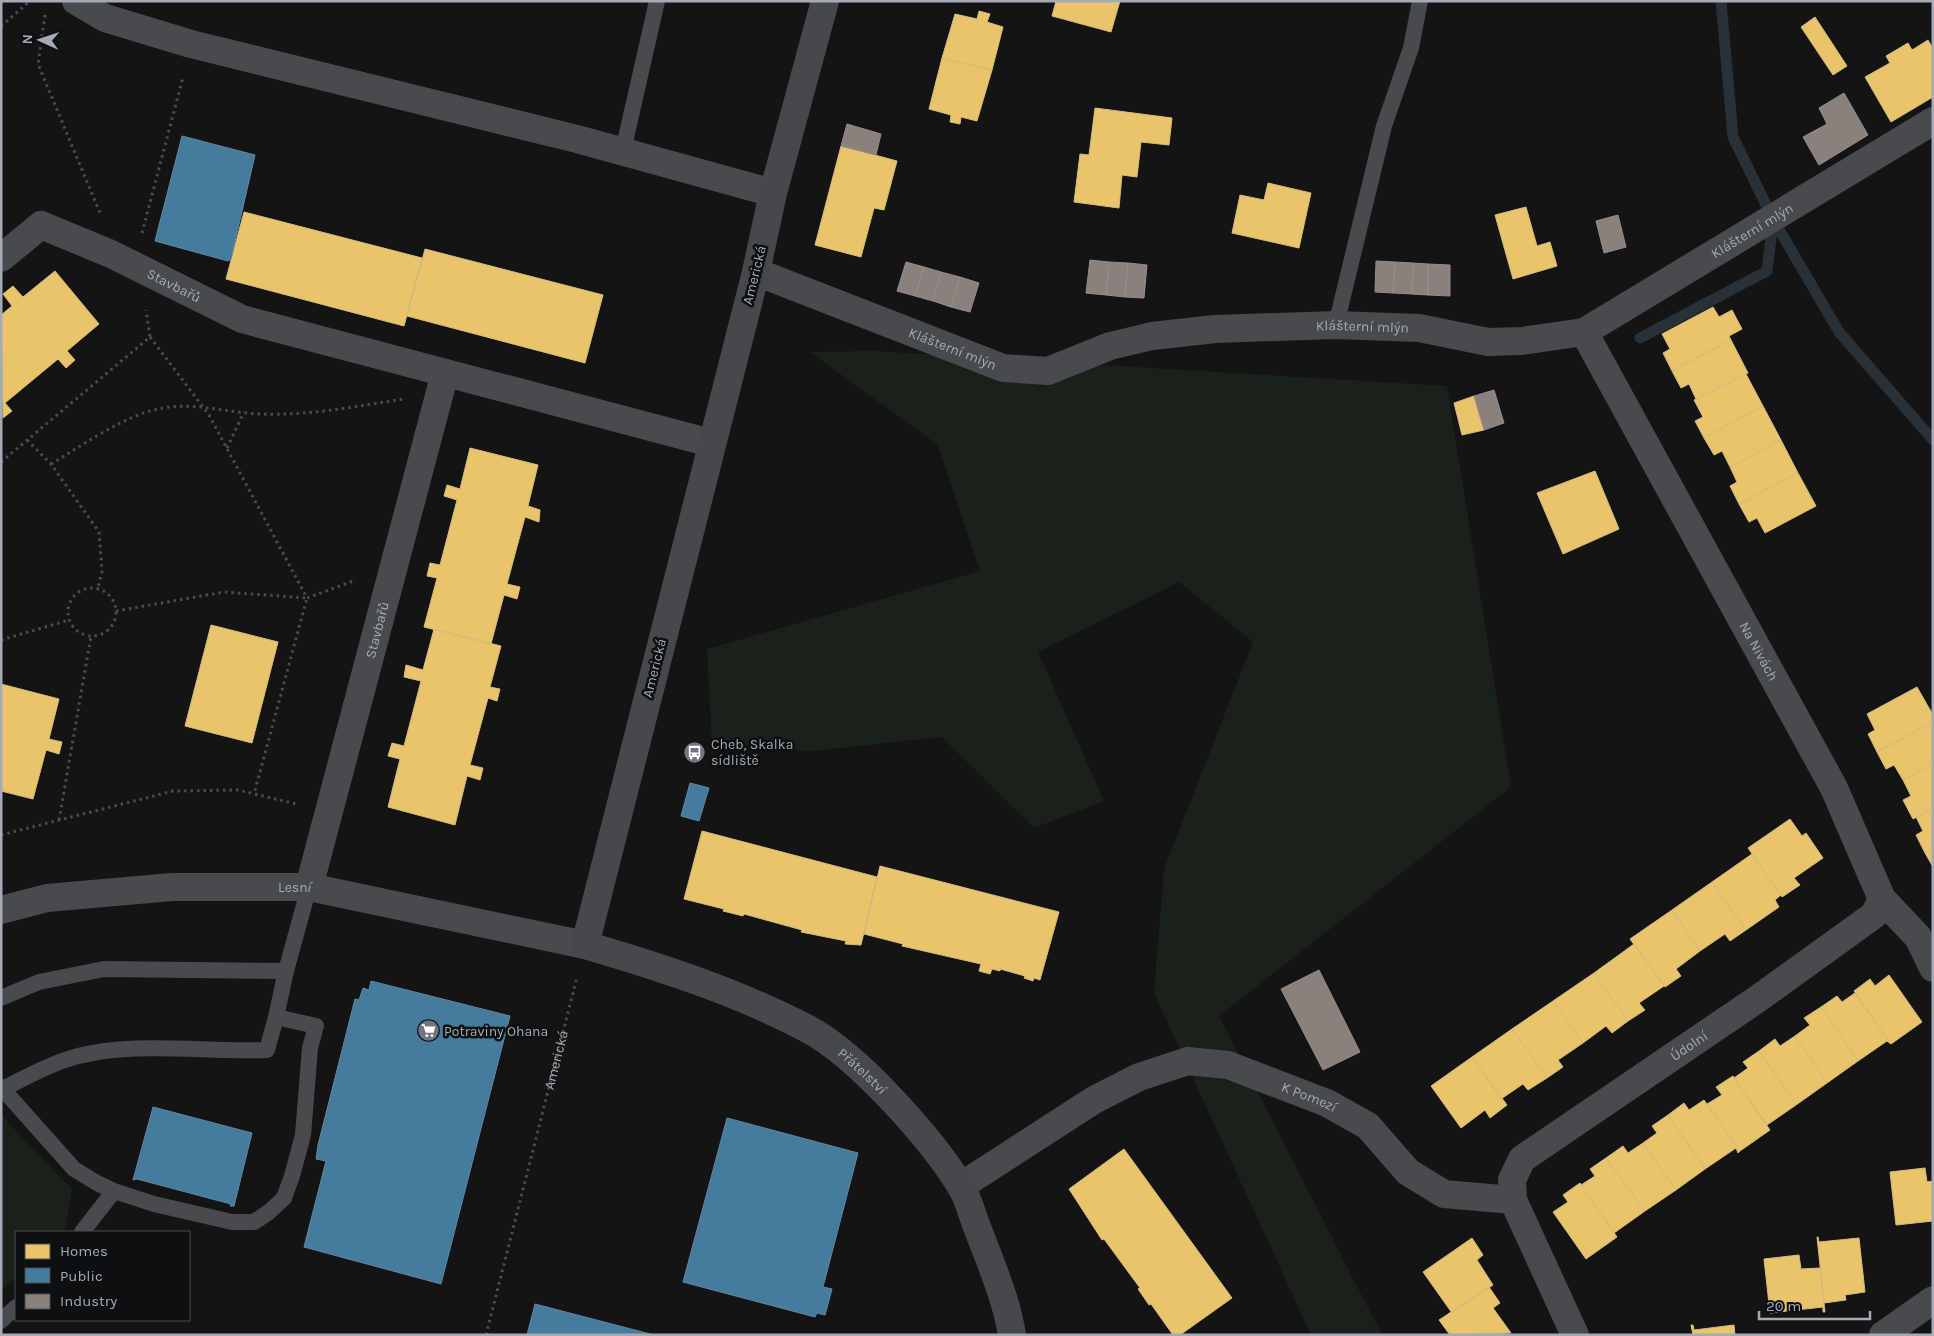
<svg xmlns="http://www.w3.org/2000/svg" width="1934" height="1336" viewBox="0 0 1934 1336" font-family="Karla,sans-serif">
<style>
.green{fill:#1a211b}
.homes{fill:#e9c46a;stroke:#d4bc81}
.public{fill:#457b9d;stroke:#6289a5}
.industry{fill:#8a817c;stroke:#928e8e}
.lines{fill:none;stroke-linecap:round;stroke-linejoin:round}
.stream{stroke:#273137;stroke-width:11}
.path{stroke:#4a4c4f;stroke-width:3;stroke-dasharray:2.5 4;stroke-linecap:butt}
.lane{stroke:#484a4d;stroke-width:16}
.street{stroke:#484a4d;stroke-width:28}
.secondary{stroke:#46484c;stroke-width:28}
.labels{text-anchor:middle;stroke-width:5;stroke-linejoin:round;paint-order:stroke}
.street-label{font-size:14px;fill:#a4abb7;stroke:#0e0f10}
.poi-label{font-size:14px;fill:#a4abb7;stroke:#0e0f10;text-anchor:start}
</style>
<rect width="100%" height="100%" fill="#141414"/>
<path class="green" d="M 874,351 L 1447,386 L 1511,787 L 1219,1016 L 1382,1335 L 1311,1335 L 1154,993 L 1164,869 L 1253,642 L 1179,582 L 1038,652 L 1104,801 L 1034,828 L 942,737 L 813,751 L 712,747 L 707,649 L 980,571 L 938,445 L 810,352 Z
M 1,1115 L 72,1189 L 65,1232 L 16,1232 L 16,1277 L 1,1291 Z"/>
<path class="homes" d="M 1056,1 L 1120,1 L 1111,32 L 1052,16 Z
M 979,11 L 990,14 L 987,22 L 1003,27 L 992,70 L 942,58 L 955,14 L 977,19 Z
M 1815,17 L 1847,66 L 1833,75 L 1801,27 Z
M 1928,40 L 1933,49 L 1933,97 L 1891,122 L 1865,77 L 1890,63 L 1886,56 L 1908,43 L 1912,50 Z
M 942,58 L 992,70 L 977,121 L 961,117 L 960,124 L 950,122 L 951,115 L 929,109 Z
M 1095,108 L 1172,118 L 1169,145 L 1141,142 L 1137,177 L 1122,175 L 1119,208 L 1074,202 L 1080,154 L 1089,155 Z
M 841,146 L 897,161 L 884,210 L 874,208 L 861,257 L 815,245 Z
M 1268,183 L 1311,193 L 1299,248 L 1232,233 L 1240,195 L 1264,200 Z
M 1526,207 L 1537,246 L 1550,242 L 1557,266 L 1513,279 L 1495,215 Z
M 244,212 L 422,258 L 404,326 L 226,279 Z
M 425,249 L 603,295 L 585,363 L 407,316 Z
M 55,271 L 99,324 L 67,351 L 75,360 L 66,368 L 58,359 L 5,403 L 12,411 L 3,418 L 1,315 L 12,306 L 3,294 L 13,286 L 23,297 Z
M 1713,307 L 1719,317 L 1732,310 L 1742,329 L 1729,336 L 1731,340 L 1672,371 L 1663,353 L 1670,349 L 1662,334 Z
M 1731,340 L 1748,373 L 1696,399 L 1689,384 L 1681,388 L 1672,371 Z
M 1746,374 L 1763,406 L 1704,438 L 1695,421 L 1703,417 L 1694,400 Z
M 1474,396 L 1484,430 L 1462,435 L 1454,403 Z
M 1763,406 L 1781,440 L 1730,467 L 1722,451 L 1714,455 L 1704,438 Z
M 1781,440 L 1798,473 L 1739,504 L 1730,486 L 1737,482 L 1730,467 Z
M 470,448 L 538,465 L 528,506 L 540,510 L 539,522 L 525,517 L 507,584 L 520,587 L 517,599 L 504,595 L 491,644 L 424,627 L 437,578 L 427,576 L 430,563 L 440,565 L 457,500 L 444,496 L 447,485 L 460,489 Z
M 1595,471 L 1619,529 L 1563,554 L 1537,493 Z
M 1798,473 L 1816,506 L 1765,533 L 1757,518 L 1749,522 L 1739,504 Z
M 211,625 L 278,642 L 252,743 L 185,726 Z
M 434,629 L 501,646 L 490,687 L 500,689 L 497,701 L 488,698 L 470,765 L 483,768 L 480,780 L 467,776 L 455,825 L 388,807 L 400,759 L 388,756 L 392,743 L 404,746 L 421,681 L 404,677 L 406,665 L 423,670 Z
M 1,684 L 59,699 L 49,739 L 62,742 L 59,754 L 46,750 L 33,799 L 1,791 Z
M 1917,687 L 1933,715 L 1933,722 L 1877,752 L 1868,734 L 1875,730 L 1867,714 Z
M 1933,722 L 1933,764 L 1903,780 L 1894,765 L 1886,769 L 1877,752 Z
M 1933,764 L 1933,808 L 1913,819 L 1903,800 L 1911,796 L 1903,780 Z
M 1933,808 L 1933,849 L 1925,853 L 1916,835 L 1923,831 L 1916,817 Z
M 1790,819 L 1802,836 L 1806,833 L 1823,858 L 1794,878 L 1800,885 L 1782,897 L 1748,848 Z
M 702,831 L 877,877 L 861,945 L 845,944 L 846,941 L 801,932 L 802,930 L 744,914 L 743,916 L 723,911 L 724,909 L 684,899 Z
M 1933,849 L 1933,867 L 1925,853 Z
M 1752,854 L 1781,895 L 1775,900 L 1779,907 L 1746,930 L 1712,882 Z
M 880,866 L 1059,912 L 1040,980 L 1034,978 L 1033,981 L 1024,978 L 1025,976 L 1000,969 L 1000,971 L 992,969 L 990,974 L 979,971 L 981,964 L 902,946 L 903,944 L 864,934 Z
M 1712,882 L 1746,930 L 1730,941 L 1725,934 L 1700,951 L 1672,910 Z
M 1672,910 L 1700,951 L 1676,969 L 1681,976 L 1665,987 L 1630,939 Z
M 1634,944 L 1664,986 L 1639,1003 L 1645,1010 L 1628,1021 L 1594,973 Z
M 1594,973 L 1628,1021 L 1612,1033 L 1606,1026 L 1583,1043 L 1553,1001 Z
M 1889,975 L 1922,1022 L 1891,1044 L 1854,991 L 1870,979 L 1875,986 Z
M 1855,993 L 1891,1044 L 1887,1041 L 1858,1061 L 1821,1007 L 1837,996 L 1842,1002 Z
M 1553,1001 L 1583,1043 L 1558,1060 L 1563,1067 L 1547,1078 L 1512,1029 Z
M 1821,1007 L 1858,1061 L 1827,1083 L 1795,1036 L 1810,1025 L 1804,1018 Z
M 1512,1029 L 1547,1078 L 1528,1090 L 1523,1084 L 1501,1099 L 1472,1057 Z
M 1795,1036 L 1827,1083 L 1796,1105 L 1759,1051 L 1775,1039 L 1780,1046 Z
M 1759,1051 L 1796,1105 L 1767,1125 L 1734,1078 L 1748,1068 L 1743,1062 Z
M 1472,1057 L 1507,1105 L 1490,1118 L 1485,1110 L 1461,1128 L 1431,1086 Z
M 1733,1076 L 1770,1130 L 1740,1151 L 1707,1104 L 1722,1095 L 1716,1087 Z
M 1704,1100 L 1740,1151 L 1738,1153 L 1736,1148 L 1705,1169 L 1668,1115 L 1684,1103 L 1689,1110 Z
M 1668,1115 L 1705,1169 L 1676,1190 L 1643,1143 L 1657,1133 L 1652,1126 Z
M 1643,1143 L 1676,1190 L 1645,1211 L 1606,1158 L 1623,1146 L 1628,1153 Z
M 1124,1149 L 1232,1298 L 1180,1335 L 1173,1335 L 1151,1304 L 1149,1305 L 1138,1289 L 1140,1288 L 1104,1239 L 1102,1240 L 1069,1189 Z
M 1606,1158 L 1645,1211 L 1614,1233 L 1581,1185 L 1595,1176 L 1590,1169 Z
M 1925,1168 L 1927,1182 L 1933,1181 L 1933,1221 L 1896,1225 L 1890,1172 Z
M 1580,1183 L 1617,1237 L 1586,1259 L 1553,1212 L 1568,1202 L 1563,1195 Z
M 1817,1237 L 1818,1237 L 1819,1242 L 1859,1238 L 1865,1292 L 1845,1295 L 1846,1300 L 1824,1303 Z
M 1472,1238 L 1483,1255 L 1477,1260 L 1493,1285 L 1452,1313 L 1423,1272 Z
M 1799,1255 L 1801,1269 L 1820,1268 L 1825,1312 L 1823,1312 L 1823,1307 L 1770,1313 L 1764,1259 Z
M 1489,1287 L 1500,1303 L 1493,1308 L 1511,1333 L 1450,1335 L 1439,1320 Z
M 1691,1325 L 1693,1325 L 1694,1330 L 1734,1325 L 1735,1335 L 1693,1335 Z"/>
<path class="public" d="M 182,136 L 255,155 L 231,259 L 228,261 L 155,241 Z
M 690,783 L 709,788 L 699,821 L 681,816 Z
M 371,981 L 510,1016 L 441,1284 L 304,1247 L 326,1161 L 316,1159 L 318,1145 L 355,999 L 359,1000 L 363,988 L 369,990 Z
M 153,1107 L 252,1133 L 234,1206 L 230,1206 L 231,1204 L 137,1179 L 133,1180 Z
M 727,1118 L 858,1153 L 823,1287 L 832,1289 L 825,1315 L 817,1313 L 815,1317 L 683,1282 Z
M 535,1304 L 654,1335 L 527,1335 Z"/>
<path class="industry" d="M 1844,93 L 1868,135 L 1819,165 L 1803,137 L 1827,124 L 1819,108 Z
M 847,124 L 881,134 L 876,155 L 841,146 Z
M 1618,215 L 1626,247 L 1604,253 L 1596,221 Z
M 1090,260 L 1109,262 L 1106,295 L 1086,293 Z
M 1376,261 L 1395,262 L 1393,293 L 1375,292 Z
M 906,262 L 924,267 L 915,296 L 897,291 Z
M 1109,262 L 1128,263 L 1125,297 L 1106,295 Z
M 1395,262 L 1413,263 L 1412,294 L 1393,293 Z
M 1128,263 L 1147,265 L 1144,298 L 1125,297 Z
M 1413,263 L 1428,264 L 1428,295 L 1412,294 Z
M 1428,264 L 1450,265 L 1450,296 L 1428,295 Z
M 924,267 L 941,272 L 933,301 L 915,296 Z
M 941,272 L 960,277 L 951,307 L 933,301 Z
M 960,277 L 979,283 L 970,312 L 951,307 Z
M 1494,390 L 1504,423 L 1484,430 L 1474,396 Z
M 1319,970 L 1360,1052 L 1323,1070 L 1281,989 Z"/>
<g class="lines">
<path class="stream" d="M 1721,1 L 1733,137 L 1773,219 L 1839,332 L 1933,440
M 1640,338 L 1767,271 L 1773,221"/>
<g class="path">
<path d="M 45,15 L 38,64 L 100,213"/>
<path d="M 1,26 L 30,1"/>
<path d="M 142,233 L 183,77"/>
<path d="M 150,337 L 209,415 L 307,598 L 356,580"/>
<path d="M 27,440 L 51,464 L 99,532 L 102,571 L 98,588"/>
<path d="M 227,448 L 244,412"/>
<path d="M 1,462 L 150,337 L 146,310"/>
<path d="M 51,464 C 83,445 126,414 163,408 C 196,402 228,413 261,414 C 309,416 357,406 404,399"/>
<circle cx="92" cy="612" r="24"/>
<path d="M 116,611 L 224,592 L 307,598 L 254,794"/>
<path d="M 1,640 L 69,620"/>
<path d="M 59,820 L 91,636"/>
<path d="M 1,835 L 173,791 L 238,790 L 296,804"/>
<path id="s1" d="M 486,1335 L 577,977"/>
</g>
<path class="lane" d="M 623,151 L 657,1
M 1336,325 L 1384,126 L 1411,48 L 1420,1
M 1,998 L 39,982 L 104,969 L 286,971 L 309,887
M 1,1087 L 74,1169 L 97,1183 L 114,1191 L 154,1204 L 232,1222 L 254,1222 L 269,1212 L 284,1198 L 292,1176 L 303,1135 L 310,1048 L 316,1026 L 276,1017 L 286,971
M 2,1089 C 23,1079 44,1067 65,1060 C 125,1039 203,1053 267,1050 L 276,1017
M 82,1232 L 114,1191
M 1,1321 L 16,1307"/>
<g class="street">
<path d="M 76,1 L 105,18 L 191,44 L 577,139 L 773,193"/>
<path id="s2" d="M 1,258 L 41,225 L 111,254 L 242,319 L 711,443"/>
<path id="s3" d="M 756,272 L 1003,368 L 1048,371 L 1110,346 L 1152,336 L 1215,329 L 1336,325 L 1419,328 L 1488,342 L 1522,341 L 1584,332 L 1933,121"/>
<path id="s4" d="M 1584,332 L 1834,788 L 1882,899 L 1918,937 L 1933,968"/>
<path id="s5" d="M 309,887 L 445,373"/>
<path id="s6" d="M 1,910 L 47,898 L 172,887 L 309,887 L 585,945"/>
<path id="s7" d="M 961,1186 L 1094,1100 L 1139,1077 L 1188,1061 L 1228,1065 L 1327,1103 L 1368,1126 L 1408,1172 L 1444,1194 L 1513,1200 L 1575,1335"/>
<path id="s8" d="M 1513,1200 L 1512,1180 L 1522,1159 L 1756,1000 L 1874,915 L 1882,899"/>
<path d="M 1883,1335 L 1933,1300"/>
</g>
<path class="secondary" id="s9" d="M 825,1 L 773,193 L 756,272 L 585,945 C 660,967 738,992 808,1029 C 857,1055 930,1137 960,1185 C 968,1197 972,1214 977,1227 C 990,1262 1006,1297 1012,1335"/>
</g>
<defs>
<symbol id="bus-disc" viewBox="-11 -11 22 22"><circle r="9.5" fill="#72767e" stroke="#0e0f10"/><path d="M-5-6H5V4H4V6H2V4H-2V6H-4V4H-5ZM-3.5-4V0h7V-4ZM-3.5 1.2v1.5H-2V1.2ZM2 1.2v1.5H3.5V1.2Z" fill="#fff"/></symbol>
<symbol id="supermarket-disc" viewBox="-11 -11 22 22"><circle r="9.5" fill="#72767e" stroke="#0e0f10"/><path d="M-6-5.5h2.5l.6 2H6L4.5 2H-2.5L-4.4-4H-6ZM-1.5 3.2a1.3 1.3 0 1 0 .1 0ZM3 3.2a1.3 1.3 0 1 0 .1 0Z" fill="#fff"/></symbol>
</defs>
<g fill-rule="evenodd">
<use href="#bus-disc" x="682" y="740" width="25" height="25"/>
<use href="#supermarket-disc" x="416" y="1018" width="25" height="25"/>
</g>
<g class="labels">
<g class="street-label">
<text dy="5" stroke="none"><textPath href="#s3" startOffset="1051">Klášterní mlýn</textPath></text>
<text transform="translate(754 275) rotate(-76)" y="5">Americká</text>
<text dy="5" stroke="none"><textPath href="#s2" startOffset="198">Stavbařů</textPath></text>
<text dy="5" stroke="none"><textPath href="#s3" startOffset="631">Klášterní mlýn</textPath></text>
<text dy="5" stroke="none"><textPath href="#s3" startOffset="211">Klášterní mlýn</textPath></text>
<text dy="5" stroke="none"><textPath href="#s5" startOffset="266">Stavbařů</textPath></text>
<text dy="5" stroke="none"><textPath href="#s4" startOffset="364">Na Nivách</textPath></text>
<text transform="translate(654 668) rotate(-76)" y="5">Americká</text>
<text dy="5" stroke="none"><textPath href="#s6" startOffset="296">Lesní</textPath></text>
<text dy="5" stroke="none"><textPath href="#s8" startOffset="245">Údolní</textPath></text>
<text dy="5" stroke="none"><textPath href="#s1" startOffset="284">Americká</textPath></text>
<text dy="5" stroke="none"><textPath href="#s9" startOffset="1282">Přátelství</textPath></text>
<text dy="5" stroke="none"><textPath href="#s7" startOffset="388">K Pomezí</textPath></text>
</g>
<g class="poi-label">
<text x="711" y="749">Cheb, Skalka<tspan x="711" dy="16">sídliště</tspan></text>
<text x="444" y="1036">Potraviny Ohana</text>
</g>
</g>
<rect width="1934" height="1336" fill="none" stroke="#a4abb7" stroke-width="5"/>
<rect x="15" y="1231" width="175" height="90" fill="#0e0f10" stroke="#4a4d53"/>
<rect x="25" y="1244" width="25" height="15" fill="#e9c46a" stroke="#4a4d53"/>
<text x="60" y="1256" font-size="15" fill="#a4abb7">Homes</text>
<rect x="25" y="1268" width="25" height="15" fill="#457b9d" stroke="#4a4d53"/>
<text x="60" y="1281" font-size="15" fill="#a4abb7">Public</text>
<rect x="25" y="1294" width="25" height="15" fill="#8a817c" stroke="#4a4d53"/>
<text x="60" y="1306" font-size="15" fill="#a4abb7">Industry</text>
<g transform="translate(40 40) rotate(273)" stroke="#0e0f10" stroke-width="4" paint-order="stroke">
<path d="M0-4L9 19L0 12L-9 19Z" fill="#a4abb7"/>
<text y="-8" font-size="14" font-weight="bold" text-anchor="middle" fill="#a4abb7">N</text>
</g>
<path d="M1759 1311v8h111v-8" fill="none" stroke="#a4abb7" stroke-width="2.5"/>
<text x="1766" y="1311" font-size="15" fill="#a4abb7" stroke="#0e0f10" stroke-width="4" paint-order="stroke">20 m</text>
</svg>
